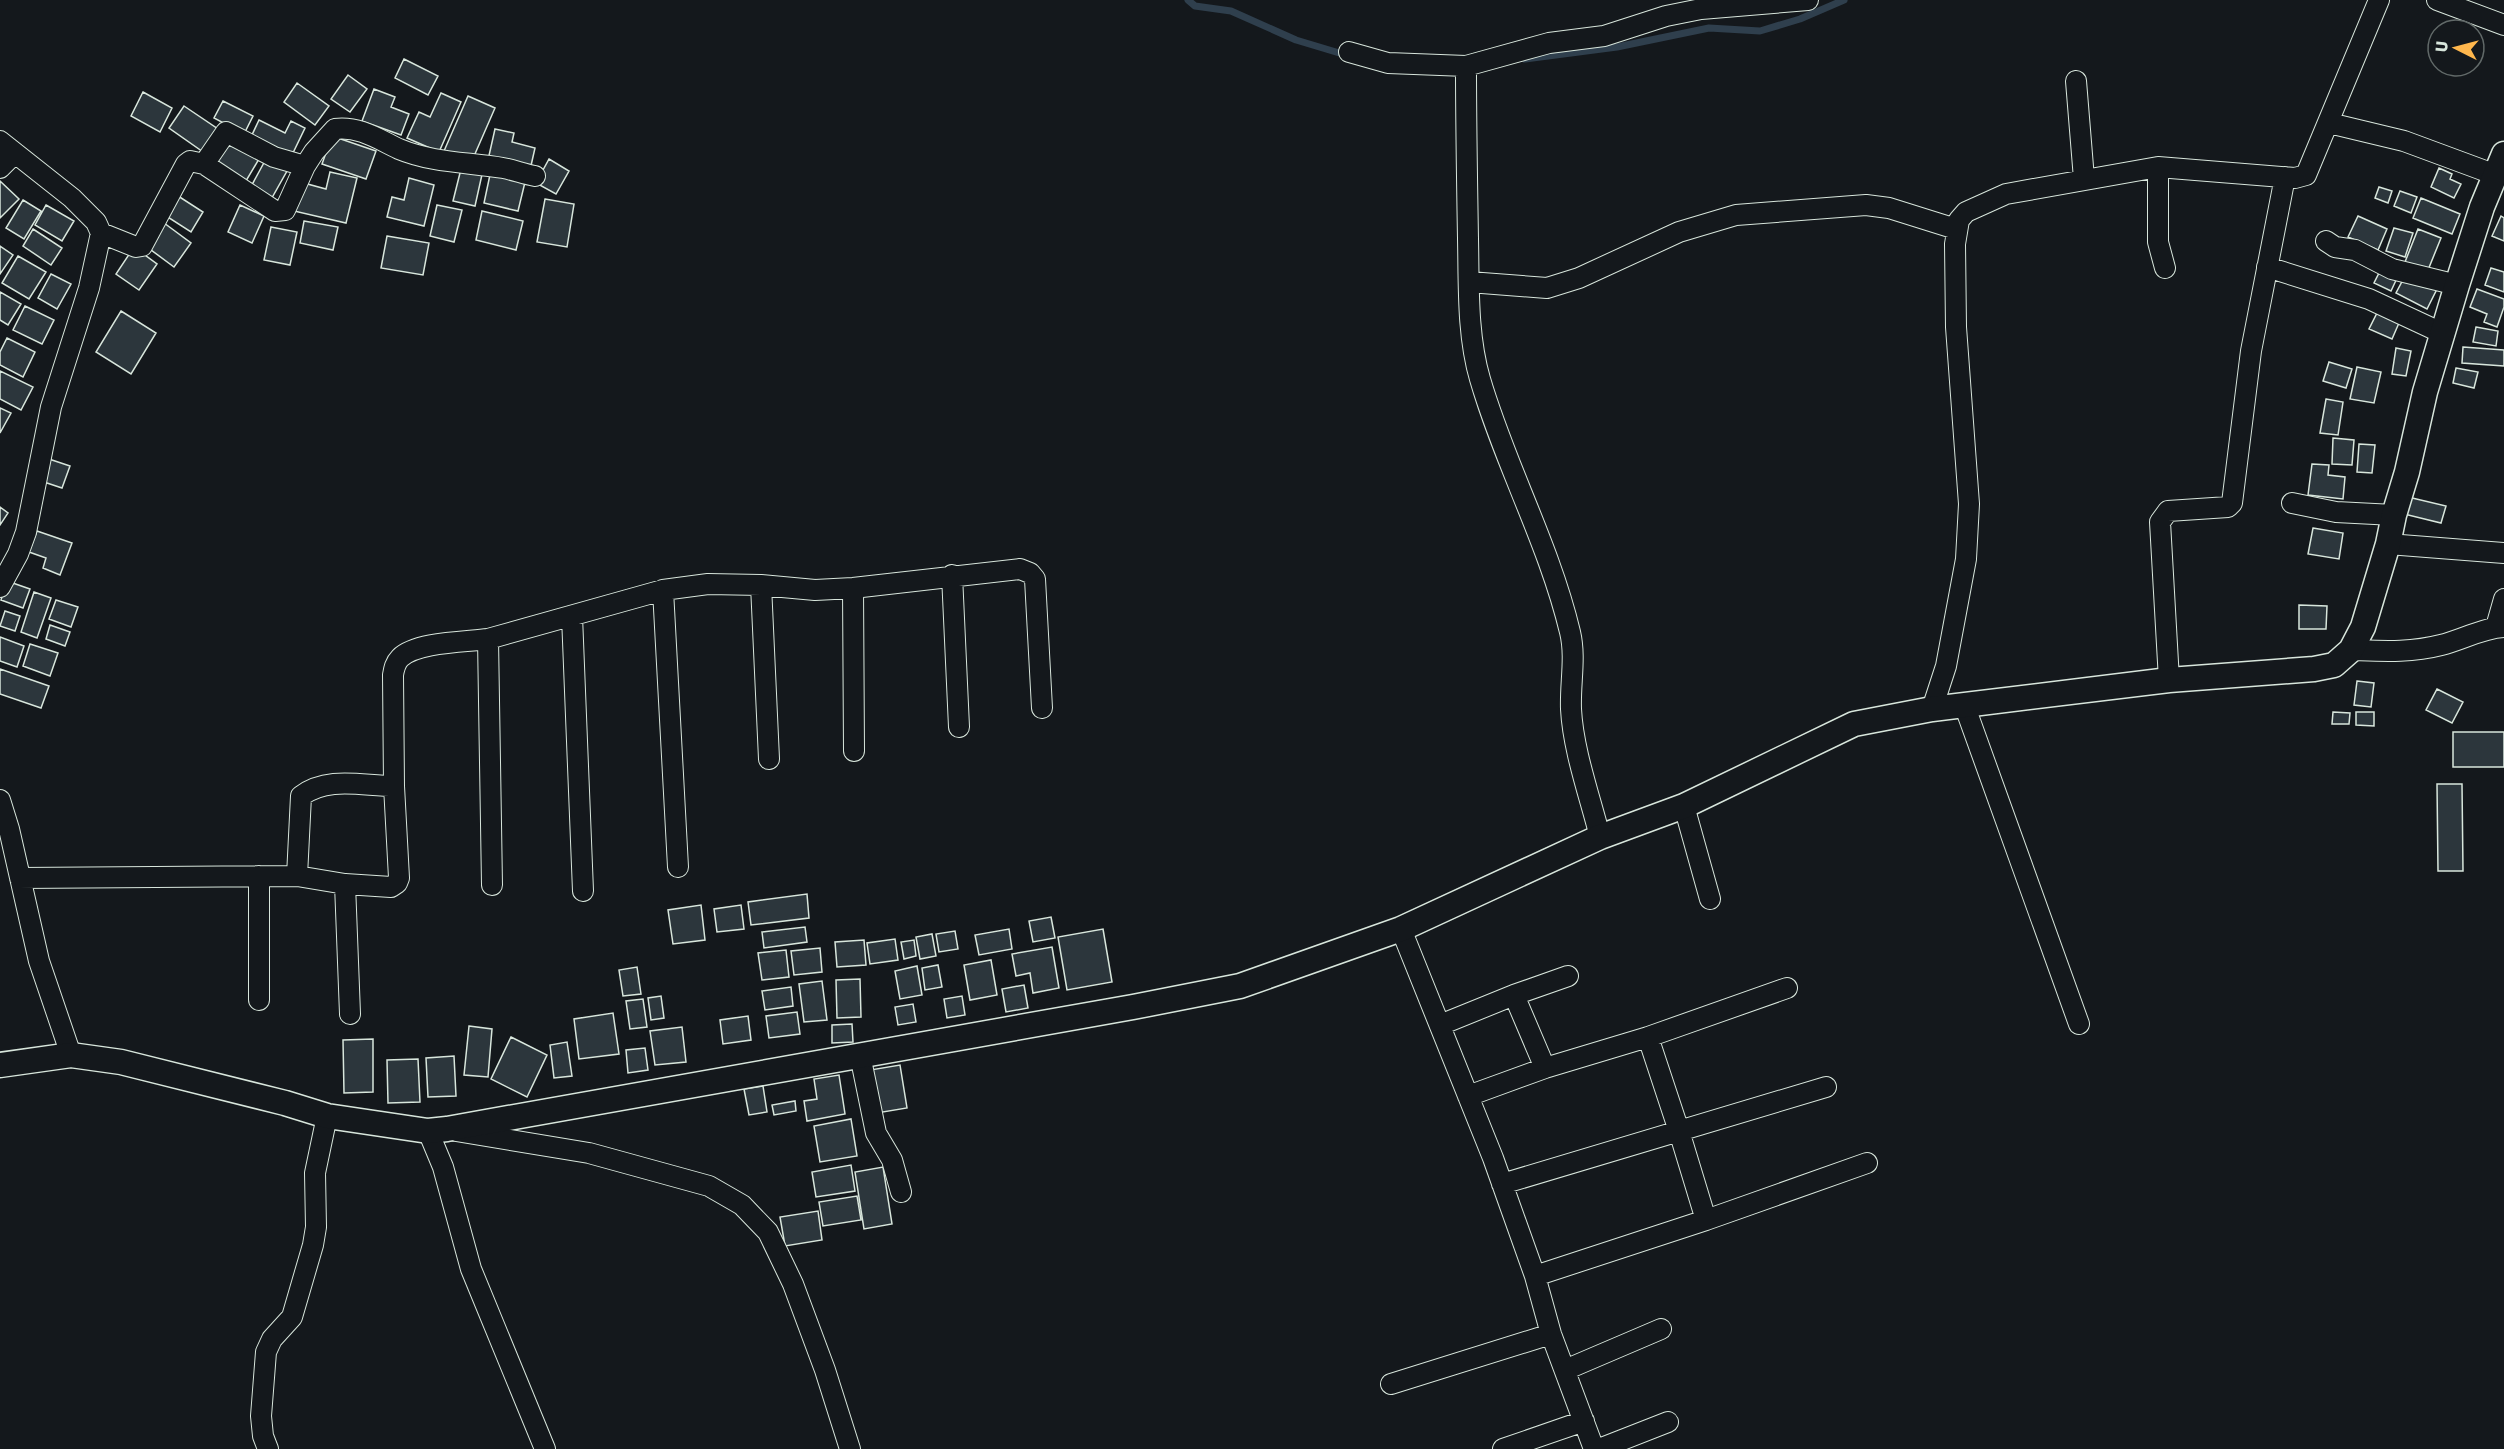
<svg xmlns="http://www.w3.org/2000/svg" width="2504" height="1449" viewBox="0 0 2504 1449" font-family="Jost,sans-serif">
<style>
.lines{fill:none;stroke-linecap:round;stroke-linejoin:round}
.stream{stroke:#2f3f4d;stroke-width:7}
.building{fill:#2c363c;stroke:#d8e6dc;stroke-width:1.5}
.minor-casing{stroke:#d8e6dc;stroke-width:22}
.tertiary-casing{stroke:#d8e6dc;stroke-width:27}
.minor{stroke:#14181c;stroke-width:20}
.tertiary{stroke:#14181c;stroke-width:24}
</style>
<rect width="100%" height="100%" fill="#14181c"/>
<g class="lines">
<path class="stream" d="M 1188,0 L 1195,6 L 1231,11 L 1296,40 L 1346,55
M 1525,59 L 1617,47 L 1709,28 L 1760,31 L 1800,19 L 1844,0"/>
</g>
<path class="building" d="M 404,59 L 438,76 L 428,95 L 395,78 Z
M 348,75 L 367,89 L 350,112 L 331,99 Z
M 297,83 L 329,106 L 315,125 L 284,102 Z
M 374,89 L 395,97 L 391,107 L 409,114 L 401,135 L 362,121 Z
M 143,92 L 172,108 L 160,132 L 131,116 Z
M 441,93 L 461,102 L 439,152 L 407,138 L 419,112 L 430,117 Z
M 468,96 L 495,108 L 471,163 L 444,151 Z
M 223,101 L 253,116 L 244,134 L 214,118 Z
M 184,106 L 221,131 L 206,154 L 169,128 Z
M 259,120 L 285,133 L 291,121 L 305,128 L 291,157 L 251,137 Z
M 495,129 L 514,133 L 512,142 L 535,148 L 530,170 L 488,160 Z
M 332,136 L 376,151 L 366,179 L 322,164 Z
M 224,138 L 259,159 L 243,186 L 208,164 Z
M 266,159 L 287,171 L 269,203 L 248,192 Z
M 549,159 L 569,171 L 556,194 L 536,183 Z
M 462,165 L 483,170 L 475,206 L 453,201 Z
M 2439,168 L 2452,174 L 2450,179 L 2461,184 L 2454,198 L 2431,187 Z
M 491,170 L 526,178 L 518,211 L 484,203 Z
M 330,172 L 357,178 L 346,223 L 294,211 L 300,182 L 326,189 Z
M 409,178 L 434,185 L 424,226 L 387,217 L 392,197 L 404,200 Z
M 0,181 L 19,199 L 0,218 Z
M 2379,187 L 2392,191 L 2388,203 L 2375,198 Z
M 2400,191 L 2417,197 L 2411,213 L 2394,206 Z
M 175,194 L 203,212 L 191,232 L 163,214 Z
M 2421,198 L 2460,214 L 2452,234 L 2413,218 Z
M 545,199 L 574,204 L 567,247 L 537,242 Z
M 23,200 L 41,211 L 24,239 L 6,228 Z
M 46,205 L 74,221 L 62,241 L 35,225 Z
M 240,205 L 264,216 L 252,243 L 228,232 Z
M 437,205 L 462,210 L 454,242 L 430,236 Z
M 482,211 L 523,221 L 516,250 L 476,240 Z
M 2358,216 L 2387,229 L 2378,250 L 2348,237 Z
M 2501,216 L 2504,218 L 2504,241 L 2492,236 Z
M 160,220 L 191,243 L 174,267 L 143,244 Z
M 304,221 L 338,227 L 333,250 L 300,243 Z
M 271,227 L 297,232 L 290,265 L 264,260 Z
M 2394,228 L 2413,233 L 2405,257 L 2386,251 Z
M 33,229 L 62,248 L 51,265 L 23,246 Z
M 2418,229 L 2441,238 L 2428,270 L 2405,262 Z
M 387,236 L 429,243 L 423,275 L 381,268 Z
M 0,246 L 13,255 L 0,274 Z
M 134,247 L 157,264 L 139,290 L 116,274 Z
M 18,256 L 46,272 L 29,299 L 2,283 Z
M 2491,268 L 2504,272 L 2504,292 L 2485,285 Z
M 2381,269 L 2398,276 L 2391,291 L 2374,283 Z
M 51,274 L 71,284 L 57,309 L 38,298 Z
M 2406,274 L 2437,289 L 2427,309 L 2396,293 Z
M 2477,289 L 2504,299 L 2504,307 L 2497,327 L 2484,322 L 2487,314 L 2470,307 Z
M 0,292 L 21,304 L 8,325 L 0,320 Z
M 25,306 L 54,320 L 42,344 L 13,330 Z
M 121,311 L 156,333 L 131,374 L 96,352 Z
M 2377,313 L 2399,323 L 2392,339 L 2369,329 Z
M 2476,327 L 2498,331 L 2496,346 L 2473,342 Z
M 7,338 L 35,352 L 23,377 L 0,365 L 0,352 Z
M 2463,347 L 2504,350 L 2504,366 L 2462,363 Z
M 2396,348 L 2411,351 L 2406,376 L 2392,374 Z
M 2329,362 L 2352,369 L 2346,388 L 2323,381 Z
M 2357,367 L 2381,372 L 2374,403 L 2350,399 Z
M 2456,368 L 2478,372 L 2474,388 L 2453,383 Z
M 0,371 L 33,387 L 21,410 L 0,399 Z
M 2326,399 L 2343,402 L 2338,435 L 2320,433 Z
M 0,408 L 11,413 L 0,433 Z
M 2333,438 L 2354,440 L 2352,465 L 2332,464 Z
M 2359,444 L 2375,445 L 2372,473 L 2357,472 Z
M 46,458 L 70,466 L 62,488 L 38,480 Z
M 2312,464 L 2329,465 L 2328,475 L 2345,477 L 2343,499 L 2308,495 Z
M 2408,497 L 2446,506 L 2441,523 L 2404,514 Z
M 0,507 L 8,513 L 0,525 Z
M 2313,528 L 2343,533 L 2339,559 L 2308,554 Z
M 37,531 L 72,543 L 60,575 L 43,568 L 46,558 L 29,552 Z
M 7,581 L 30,589 L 23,608 L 1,600 Z
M 34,592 L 51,598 L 37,638 L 21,632 Z
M 56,600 L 78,607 L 71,627 L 49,619 Z
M 2299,605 L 2327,606 L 2326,629 L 2299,629 Z
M 5,611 L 20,616 L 15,631 L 0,626 Z
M 50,625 L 70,632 L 65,646 L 46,639 Z
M 0,637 L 24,646 L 17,667 L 0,661 Z
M 30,644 L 58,653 L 50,676 L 23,666 Z
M 0,669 L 49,686 L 41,708 L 0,694 Z
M 2357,681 L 2374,683 L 2371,707 L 2354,705 Z
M 2437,689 L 2463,702 L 2452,723 L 2426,710 Z
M 2333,712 L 2350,713 L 2349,724 L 2332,724 Z
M 2356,712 L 2374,712 L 2374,726 L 2356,725 Z
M 2453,732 L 2504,732 L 2504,767 L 2453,767 Z
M 2437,784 L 2462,784 L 2463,871 L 2438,871 Z
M 807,894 L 809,918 L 751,925 L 748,902 Z
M 701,905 L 705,940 L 673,944 L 668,910 Z
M 741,905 L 744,929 L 717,932 L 714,909 Z
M 1051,917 L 1055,938 L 1033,942 L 1029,921 Z
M 805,927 L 807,942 L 764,948 L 762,932 Z
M 1009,929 L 1012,949 L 979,955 L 975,935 Z
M 1103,929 L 1112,982 L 1067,990 L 1058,937 Z
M 955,931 L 958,949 L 939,952 L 936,934 Z
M 932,934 L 936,956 L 920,959 L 916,937 Z
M 895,939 L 898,960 L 870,964 L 867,943 Z
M 864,940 L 866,965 L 837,967 L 835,942 Z
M 914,940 L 916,956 L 904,959 L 901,942 Z
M 1052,947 L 1059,988 L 1033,993 L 1030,973 L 1016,976 L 1012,954 Z
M 820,948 L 822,972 L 794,975 L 791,951 Z
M 786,950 L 789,977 L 762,980 L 758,953 Z
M 991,960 L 997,995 L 970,1000 L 964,965 Z
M 938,965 L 942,987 L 925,990 L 922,968 Z
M 917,966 L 922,995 L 900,999 L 895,971 Z
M 637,967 L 641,994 L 623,996 L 619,970 Z
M 860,979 L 861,1017 L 837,1018 L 836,980 Z
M 822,981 L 827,1020 L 804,1022 L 799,984 Z
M 1024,985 L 1028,1008 L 1006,1012 L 1002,989 Z
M 791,987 L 793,1006 L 765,1010 L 762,991 Z
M 661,996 L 664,1018 L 651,1020 L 648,998 Z
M 962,996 L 965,1015 L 947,1018 L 944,999 Z
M 643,999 L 647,1027 L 630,1029 L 626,1001 Z
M 913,1004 L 916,1022 L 898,1025 L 895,1007 Z
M 797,1012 L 800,1034 L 769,1038 L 766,1016 Z
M 613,1013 L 619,1054 L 579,1059 L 574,1019 Z
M 748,1016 L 751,1040 L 723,1044 L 720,1020 Z
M 852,1024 L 853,1042 L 832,1043 L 832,1025 Z
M 469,1026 L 492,1029 L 488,1077 L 464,1075 Z
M 682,1027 L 686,1062 L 655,1065 L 650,1031 Z
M 511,1037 L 547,1055 L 527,1097 L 491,1079 Z
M 373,1039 L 373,1092 L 344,1093 L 343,1040 Z
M 567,1042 L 572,1076 L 554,1078 L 550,1045 Z
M 645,1048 L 648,1070 L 628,1073 L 626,1050 Z
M 454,1056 L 456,1096 L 428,1097 L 426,1058 Z
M 418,1059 L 420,1102 L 388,1103 L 387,1060 Z
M 900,1065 L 907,1108 L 877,1113 L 870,1070 Z
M 839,1075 L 845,1114 L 807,1121 L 804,1101 L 817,1099 L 814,1079 Z
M 763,1086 L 767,1112 L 749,1115 L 744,1089 Z
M 795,1101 L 796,1111 L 774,1115 L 772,1105 Z
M 851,1119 L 857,1156 L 820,1162 L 814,1126 Z
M 851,1165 L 855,1191 L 816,1197 L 812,1172 Z
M 883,1167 L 892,1224 L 864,1229 L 855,1172 Z
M 857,1196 L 861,1220 L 823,1226 L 819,1202 Z
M 818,1211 L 822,1240 L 785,1246 L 780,1217 Z"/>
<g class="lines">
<defs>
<path id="minor" d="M 2437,0 L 2504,25
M 1349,52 L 1388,63 L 1466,66
M 2076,81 L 2084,179
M 2329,123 L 2404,141 L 2496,175
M 0,141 L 72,198 L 96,222 L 101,233 L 89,288 L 51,407 L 26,532 L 18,554 L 0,587
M 204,164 L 275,211 L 285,210 L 305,166
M 2158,167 L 2158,242 L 2165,268
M 0,168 L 15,153
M 101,233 L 136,247 L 142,246 L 186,164 L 190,161 L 204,164 L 226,132 L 274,157 L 305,166 L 314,152 L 335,129 C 359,126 378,139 399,149 C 433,163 468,162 503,168 C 514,170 524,174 535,176
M 2326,241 L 2335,247 L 2355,250 L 2392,269 L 2457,285
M 2267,267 L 2369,299 L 2444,334
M 1469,282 L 1547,288 L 1579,278 L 1679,232 L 1736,215 L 1866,205 L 1889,208 L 1956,229
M 2292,503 L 2336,512 L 2394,515
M 2388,544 L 2504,553
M 952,575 L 959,727
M 761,585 L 769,759
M 853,588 L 854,751
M 663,590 L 678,867
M 572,616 L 583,891
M 2496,627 L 2504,599
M 488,639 L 663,590 L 708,584 L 761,585 L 815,590 L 853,588 L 1020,569 L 1030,573 L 1035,579 L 1042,708
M 2351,650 C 2382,651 2410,653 2441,645 C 2462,640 2482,628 2504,627
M 2169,680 L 2160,522 L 2168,511 L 2228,507 L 2232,503 L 2251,351 L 2285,177
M 1965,707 L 2079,1024
M 1932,709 L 1946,666 L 1966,559 L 1969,504 L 1956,327 L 1955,244 L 1959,220 L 1966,212 L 2006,194 L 2158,167 L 2295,178 L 2306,175 L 2379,0
M 0,800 L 9,829 L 39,961 L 71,1055
M 1684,806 L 1710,899
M 1600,837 C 1590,797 1573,750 1571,709 C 1570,683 1576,657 1570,632 C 1549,544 1505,465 1480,379 C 1467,335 1469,284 1468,239 C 1467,181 1466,124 1466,66 L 1549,43 L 1604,36 L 1666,16 L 1701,9 L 1808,0
M 259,876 L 259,1000
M 297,876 L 301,796 C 328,776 362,786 394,786 L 393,675 C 394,669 395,663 400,658 C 416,642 465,642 488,639 L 492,885
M 20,878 L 297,876 L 345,884 L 391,887 L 397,883 L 399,878 L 394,786
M 345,884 L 350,1014
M 1401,929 L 1493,1158 L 1535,1276 L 1551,1334 L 1594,1449
M 1514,995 L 1568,976
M 1440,1025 L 1514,995 L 1545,1068
M 1648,1037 L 1787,988
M 860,1055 L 876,1133 L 892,1160 L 901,1192
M 1468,1096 L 1545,1068 L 1648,1037 L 1679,1131 L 1706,1220 L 1535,1276
M 428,1131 L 443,1167 L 471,1269 L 545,1449
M 456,1131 L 589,1153 L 709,1186 L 742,1205 L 768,1232 L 793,1284 L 825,1370 L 850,1449
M 1502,1184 L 1826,1087
M 1706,1220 L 1867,1163
M 1565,1370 L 1661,1329
M 1391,1384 L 1551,1334
M 268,1449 L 263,1436 L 261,1416 L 266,1352 L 272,1339 L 292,1317 L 313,1245 L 316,1227 L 315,1173 L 327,1116
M 1503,1449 L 1584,1421
M 1599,1449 L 1668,1422"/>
<path id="tertiary" d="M 0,1065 L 71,1055 L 121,1062 L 285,1103 L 327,1116 L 428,1131 L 447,1129 L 1133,1007 L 1240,986 L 1401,929 L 1600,837 L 1684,806 L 1854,724 L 1932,709 L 2169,680 L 2314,669 L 2334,665 L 2351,650 L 2363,627 L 2388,544 L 2394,515 L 2407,472 L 2425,392 L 2457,285 L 2482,207 L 2504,154"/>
</defs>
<use href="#minor" class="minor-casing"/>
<use href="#tertiary" class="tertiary-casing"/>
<use href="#minor" class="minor"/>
<use href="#tertiary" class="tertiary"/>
</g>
<g transform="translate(2456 48) rotate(276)"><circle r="28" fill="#14181c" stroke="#626a69" stroke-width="1.5"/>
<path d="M0-4.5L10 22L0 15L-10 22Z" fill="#ffb74d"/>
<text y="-9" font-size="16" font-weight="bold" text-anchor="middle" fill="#d8e6dc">U</text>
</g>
</svg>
